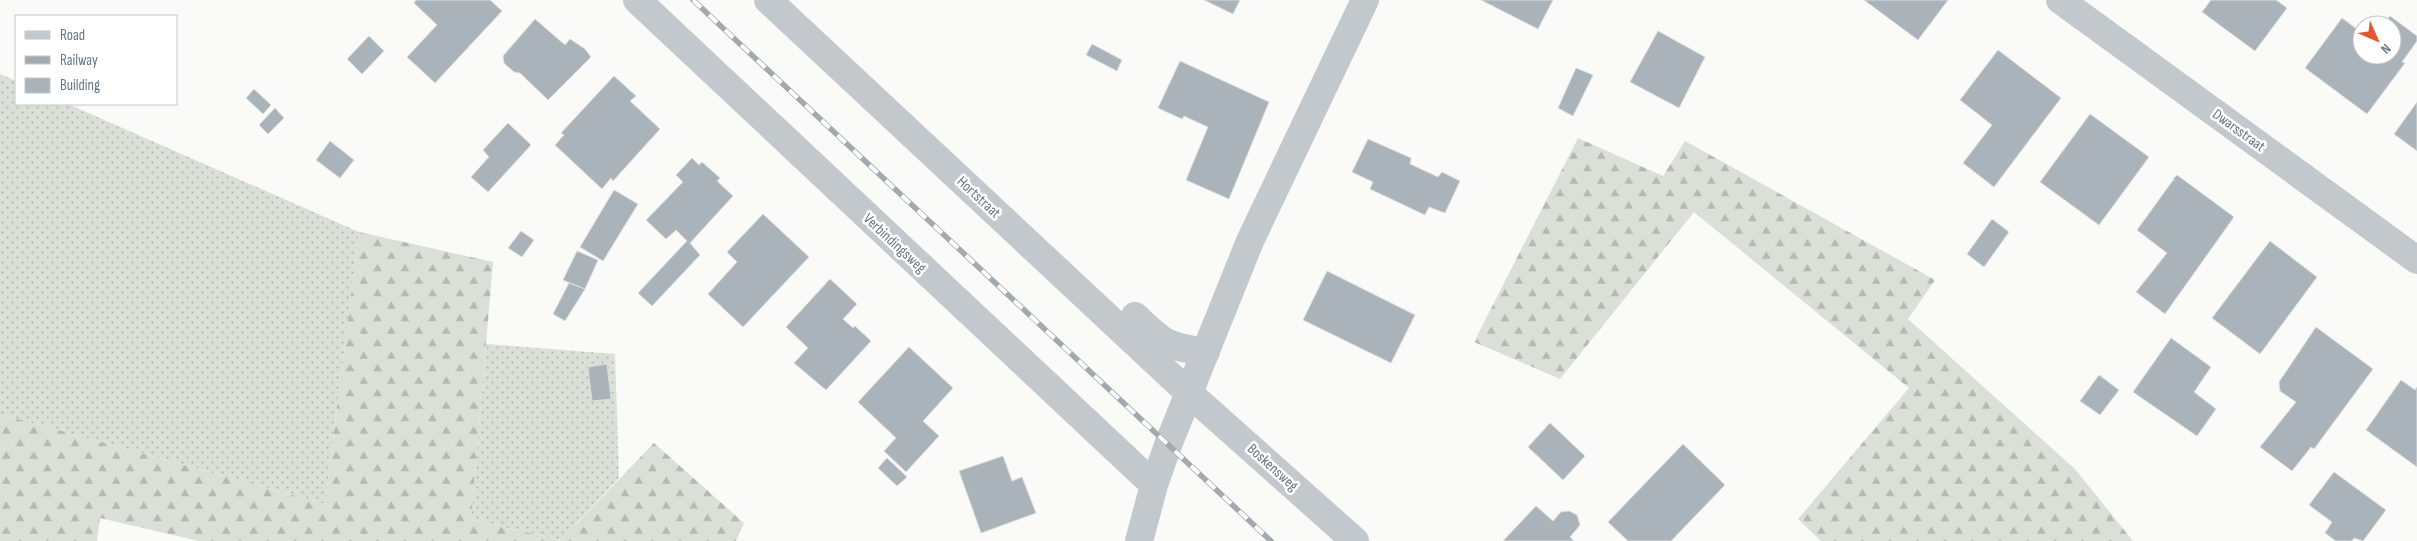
<svg xmlns="http://www.w3.org/2000/svg" width="2417" height="541" viewBox="0 0 2417 541" font-family="'Sofia Sans Condensed',sans-serif">
<style>
.grass{fill:url(#grass-dots)}
.forest{fill:url(#forest-firs)}
.building{fill:#aab3b9;stroke:#dcdcda}
.lines{fill:none;stroke-linecap:round;stroke-linejoin:round}
.street{stroke:#c3c8cc;stroke-width:28}
.rail-casing{stroke:#a2aab0;stroke-width:5.5}
.rail{stroke:#fff;stroke-width:4;stroke-dasharray:11;stroke-linecap:butt}
.labels{text-anchor:middle;stroke-width:5;stroke-linejoin:round;paint-order:stroke}
.street-label{font-size:15px;fill:#657683;stroke:#fff}
</style>
<defs>
<pattern id="grass-dots" width="8" height="8" patternUnits="userSpaceOnUse" patternTransform="scale(1.25)"><rect width="8" height="8" fill="#dadfd7"/><path d="M2 2h.1M6 6h.1" fill="none" stroke="#b4b9b4" stroke-width="1.8" stroke-linecap="round"/></pattern>
<pattern id="forest-firs" width="22" height="20" patternUnits="userSpaceOnUse" patternTransform="scale(1.25)"><rect width="22" height="20" fill="#dadfd7"/><path d="M5 1l3.5 6h-7zM16 11l3.5 6h-7z" fill="#b4b9b4"/></pattern>
</defs>
<rect width="100%" height="100%" fill="#fafaf8"/>
<path class="grass" d="M 0,74 L 16,81 L 16,104 L 68,104 L 359,232 L 325,504 L 0,414 Z
M 486,344 L 615,354 L 619,478 L 561,540 L 471,520 Z"/>
<path class="forest" d="M 1578,138 L 1663,176 L 1685,141 L 1935,280 L 1908,319 L 2075,469 L 2133,541 L 1821,541 L 1798,519 L 1909,388 L 1694,212 L 1560,379 L 1474,342 Z
M 359,232 L 493,262 L 471,520 L 561,540 L 654,443 L 744,523 L 736,541 L 199,541 L 100,518 L 97,541 L 0,541 L 0,414 L 325,504 Z"/>
<path class="building" d="M 416,0 L 490,0 L 502,11 L 435,83 L 407,57 L 437,25 L 414,3 Z
M 1204,0 L 1240,0 L 1233,14 Z
M 1481,0 L 1553,0 L 1538,29 Z
M 1864,0 L 1948,0 L 1918,40 Z
M 2211,0 L 2276,0 L 2287,8 L 2255,51 L 2202,12 Z
M 2390,16 L 2417,36 L 2417,41 L 2402,62 L 2405,63 L 2367,114 L 2305,68 L 2342,18 L 2362,33 L 2362,55 L 2392,55 L 2392,25 L 2383,25 Z
M 535,19 L 565,45 L 570,39 L 585,49 L 591,57 L 548,100 L 520,73 L 514,72 L 504,63 L 503,56 Z
M 1658,31 L 1705,57 L 1679,108 L 1630,82 Z
M 369,36 L 384,51 L 362,74 L 347,59 Z
M 1092,44 L 1122,60 L 1117,71 L 1086,55 Z
M 1998,50 L 2061,98 L 1994,187 L 1963,163 L 1992,125 L 1960,100 Z
M 1180,61 L 1269,102 L 1229,199 L 1186,180 L 1208,127 L 1184,116 L 1182,119 L 1158,108 Z
M 1576,68 L 1593,75 L 1573,116 L 1558,108 Z
M 614,76 L 636,96 L 630,101 L 660,129 L 613,181 L 611,178 L 602,189 L 555,145 L 564,135 L 561,133 Z
M 254,89 L 271,105 L 263,114 L 246,98 Z
M 2417,102 L 2417,151 L 2394,134 Z
M 275,108 L 284,118 L 268,134 L 259,125 Z
M 2090,114 L 2149,157 L 2099,225 L 2040,182 Z
M 508,123 L 531,145 L 488,192 L 471,177 L 489,157 L 483,150 Z
M 1368,139 L 1411,158 L 1410,164 L 1438,177 L 1442,172 L 1460,181 L 1445,213 L 1429,207 L 1425,215 L 1370,189 L 1373,182 L 1352,172 Z
M 330,141 L 354,160 L 340,178 L 316,160 Z
M 692,158 L 699,165 L 702,162 L 720,178 L 717,181 L 733,196 L 690,243 L 700,255 L 652,306 L 638,293 L 687,241 L 676,230 L 666,239 L 646,220 L 683,182 L 676,175 Z
M 2177,175 L 2234,217 L 2165,314 L 2136,292 L 2167,253 L 2137,230 L 2174,179 L 2175,180 L 2173,179 Z
M 614,190 L 638,204 L 603,261 L 580,247 Z
M 763,214 L 809,257 L 743,327 L 708,294 L 737,262 L 727,252 Z
M 1992,219 L 2009,232 L 1984,267 L 1967,254 Z
M 521,231 L 534,240 L 522,257 L 508,248 Z
M 2270,241 L 2317,277 L 2260,354 L 2212,318 Z
M 577,251 L 598,260 L 585,289 L 563,280 Z
M 1327,271 L 1415,315 L 1391,363 L 1303,320 Z
M 830,279 L 857,304 L 843,319 L 853,328 L 855,326 L 871,341 L 826,390 L 794,363 L 808,348 L 786,327 Z
M 569,283 L 585,289 L 565,321 L 553,314 Z
M 2316,327 L 2373,369 L 2314,449 L 2311,447 L 2292,471 L 2260,447 L 2296,402 L 2280,391 L 2279,382 Z
M 2171,338 L 2211,367 L 2194,392 L 2216,409 L 2197,436 L 2133,392 Z
M 909,347 L 953,388 L 923,421 L 939,436 L 906,472 L 884,451 L 896,438 L 858,402 Z
M 607,364 L 611,399 L 592,401 L 588,367 Z
M 2099,375 L 2119,390 L 2100,415 L 2080,401 Z
M 2401,380 L 2415,390 L 2417,387 L 2417,467 L 2366,430 Z
M 1550,423 L 1585,456 L 1563,480 L 1528,447 Z
M 1683,444 L 1725,485 L 1671,541 L 1628,541 L 1608,522 Z
M 1003,456 L 1012,481 L 1022,477 L 1036,513 L 981,533 L 959,471 Z
M 887,458 L 907,477 L 897,486 L 878,468 Z
M 2334,472 L 2386,510 L 2363,541 L 2354,538 L 2352,541 L 2336,541 L 2325,533 L 2332,522 L 2309,505 Z
M 1536,506 L 1553,521 L 1561,512 L 1569,511 L 1577,515 L 1580,525 L 1570,537 L 1574,541 L 1503,541 Z"/>
<g class="lines">
<path class="street" d="M 637,0 L 1154,485
M 768,0 L 1190,394 L 1355,541
M 2060,0 L 2417,260
M 1135,316 C 1164,344 1166,346 1206,352
M 1139,541 L 1154,485 L 1168,445 L 1250,241 L 1365,0"/>
<defs>
<path id="rail" d="M 693,0 L 1271,541"/>
</defs>
<use href="#rail" class="rail-casing"/>
<use href="#rail" class="rail"/>
</g>
<g class="labels">
<g class="street-label">
<text transform="translate(2239 130) rotate(36)" y="5">Dwarsstraat</text>
<text transform="translate(979 197) rotate(43)" y="5">Hortstraat</text>
<text transform="translate(895 243) rotate(43)" y="5">Verbindingsweg</text>
<text transform="translate(1273 467) rotate(42)" y="5">Boskensweg</text>
</g>
</g>
<rect x="15" y="15" width="162" height="90" fill="#ffffff" stroke="#c1c8cd"/>
<rect x="25" y="31" width="25" height="8" fill="#c3c8cc" stroke="#c1c8cd"/>
<text x="60" y="40" font-size="15" fill="#657683">Road</text>
<rect x="25" y="56" width="25" height="8" fill="#a2aab0" stroke="#c1c8cd"/>
<text x="60" y="65" font-size="15" fill="#657683">Railway</text>
<rect x="25" y="78" width="25" height="15" fill="#aab3b9" stroke="#c1c8cd"/>
<text x="60" y="90" font-size="15" fill="#657683">Building</text>
<g transform="translate(2377 40) rotate(135)"><circle r="24" fill="#ffffff" stroke="#c1c8cd"/>
<path d="M0-4L9 19L0 12L-9 19Z" fill="#e4572e"/>
<text y="-8" font-size="14" font-weight="bold" text-anchor="middle" fill="#657683">N</text>
</g>
</svg>
